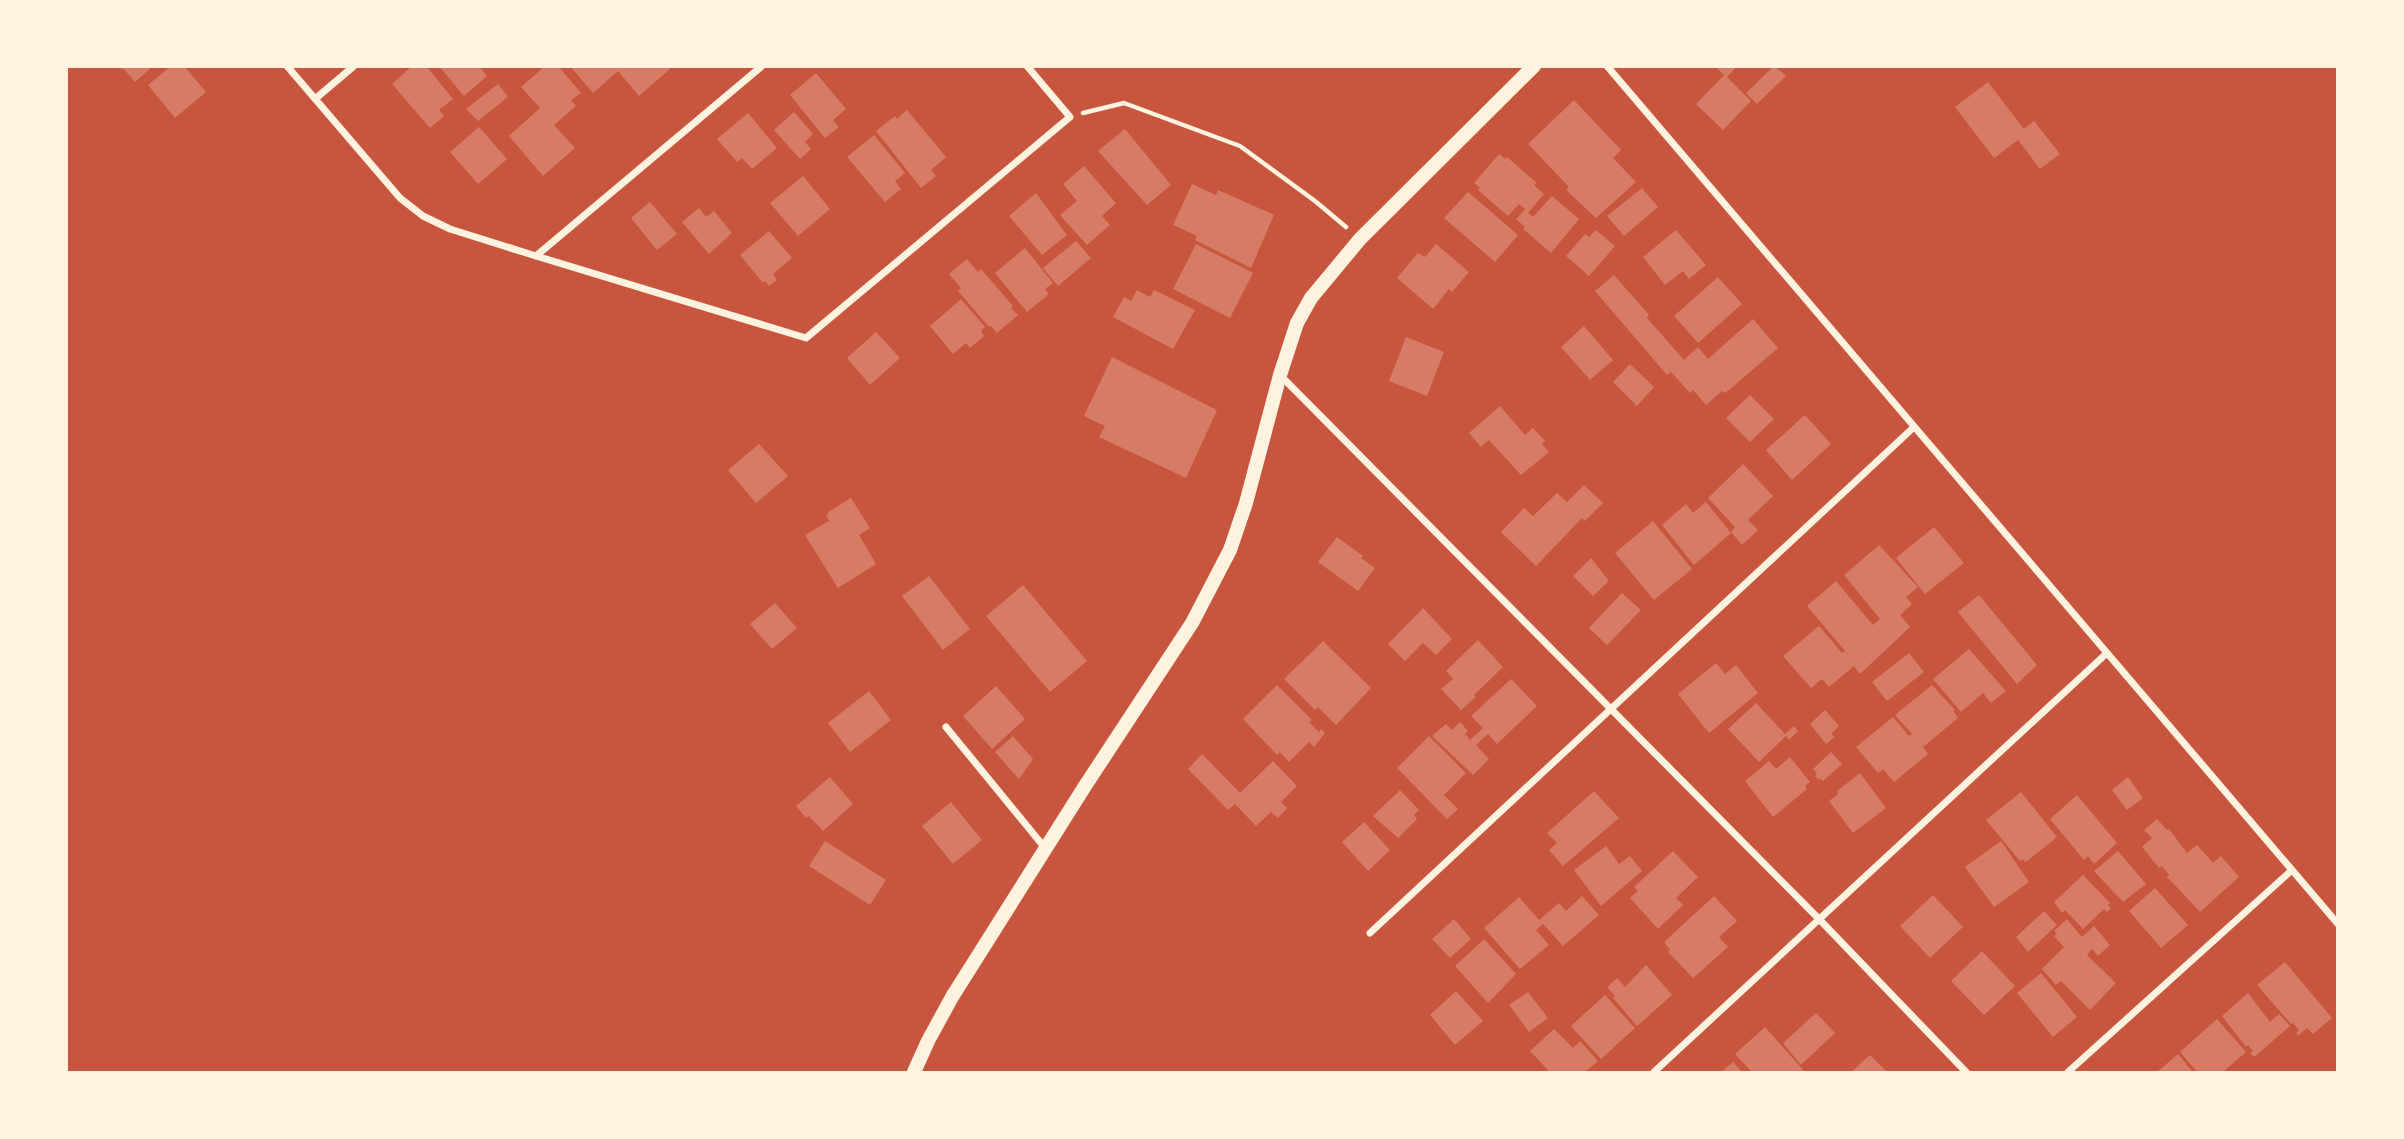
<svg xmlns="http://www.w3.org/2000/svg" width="2404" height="1139" viewBox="0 0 2404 1139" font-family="'Work Sans',sans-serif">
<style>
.building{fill:#d67c66}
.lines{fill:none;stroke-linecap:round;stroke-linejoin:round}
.path{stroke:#fff3e0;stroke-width:4.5}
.minor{stroke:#fff3e0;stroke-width:7}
.secondary{stroke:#fff3e0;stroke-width:14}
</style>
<rect width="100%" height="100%" fill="#c8553d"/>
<path class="building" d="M 119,66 L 153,66 L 135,82 L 123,68 L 122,70 Z
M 171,66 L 184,66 L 206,92 L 175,118 L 148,85 Z
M 412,66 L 426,66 L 453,99 L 439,110 L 444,116 L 430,128 L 392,84 Z
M 439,66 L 479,66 L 487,76 L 464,96 Z
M 545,66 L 558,66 L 581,93 L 571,100 L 576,106 L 554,125 L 575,148 L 543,176 L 509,136 L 540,108 L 521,87 Z
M 570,66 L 667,66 L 670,69 L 639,96 L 618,71 L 593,93 Z
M 1715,66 L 1737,66 L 1727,77 L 1751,101 L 1723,130 L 1696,104 L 1724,75 Z
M 1774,66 L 1786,76 L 1757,104 L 1746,93 Z
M 816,73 L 846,109 L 833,120 L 839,127 L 825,138 L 790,95 Z
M 1988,82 L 2024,129 L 2034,121 L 2060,154 L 2040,169 L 2018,140 L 1994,158 L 1955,107 Z
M 498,84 L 508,97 L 478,121 L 466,109 Z
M 1574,100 L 1621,150 L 1613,158 L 1636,182 L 1596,218 L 1566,190 L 1569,187 L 1528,144 Z
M 907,110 L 946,157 L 931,170 L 936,176 L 921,188 L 876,131 L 895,116 L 897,119 Z
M 794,112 L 813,134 L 805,142 L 811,149 L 800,159 L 774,130 Z
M 748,113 L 777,148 L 752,169 L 742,158 L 737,162 L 717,139 Z
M 479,127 L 507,159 L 478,184 L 450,152 Z
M 1125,129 L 1171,185 L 1147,205 L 1098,151 Z
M 874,135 L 905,173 L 895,181 L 901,189 L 885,202 L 847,157 Z
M 1499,154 L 1505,159 L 1507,157 L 1537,183 L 1534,185 L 1544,194 L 1528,213 L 1533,217 L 1552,196 L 1579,219 L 1551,253 L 1523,229 L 1525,227 L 1516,219 L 1525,209 L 1519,204 L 1508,216 L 1478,190 L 1480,188 L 1474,183 Z
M 1084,166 L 1116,203 L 1102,216 L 1110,225 L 1087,245 L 1060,215 L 1077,201 L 1063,184 Z
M 803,176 L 830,209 L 798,236 L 770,203 Z
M 1192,184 L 1216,195 L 1218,190 L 1274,215 L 1251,268 L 1195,240 L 1197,236 L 1173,225 Z
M 1642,188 L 1658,207 L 1624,236 L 1607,216 Z
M 1468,192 L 1518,235 L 1495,262 L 1444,218 Z
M 1036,193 L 1067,235 L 1042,255 L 1009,216 Z
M 650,202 L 677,234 L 657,250 L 631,218 Z
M 699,208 L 706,217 L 714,211 L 732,233 L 709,254 L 682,222 Z
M 1596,230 L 1615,246 L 1589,276 L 1566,256 L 1585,234 L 1589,237 Z
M 1676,230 L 1706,265 L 1689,279 L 1683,271 L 1665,285 L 1643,257 Z
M 769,231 L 792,258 L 773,274 L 777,280 L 769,286 L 765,281 L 763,283 L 740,255 Z
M 1076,241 L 1091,258 L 1058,286 L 1043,268 Z
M 1196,244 L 1253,273 L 1230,318 L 1173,289 Z
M 1436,244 L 1469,272 L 1452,292 L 1449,289 L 1433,309 L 1397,278 L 1418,253 L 1425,257 Z
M 1025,248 L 1053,283 L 1045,289 L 1049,294 L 1027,312 L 995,273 Z
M 967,259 L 978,272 L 981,269 L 1013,306 L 1011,308 L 1018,315 L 997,333 L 991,326 L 989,327 L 958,291 L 961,288 L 949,274 Z
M 1614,275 L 1649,315 L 1647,318 L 1684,360 L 1698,347 L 1708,359 L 1753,319 L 1778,348 L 1729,390 L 1724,393 L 1722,391 L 1706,405 L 1693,390 L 1690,393 L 1671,372 L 1667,375 L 1595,291 Z
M 1718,277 L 1742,304 L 1698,343 L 1674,316 Z
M 1137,290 L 1150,297 L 1154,290 L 1195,310 L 1173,349 L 1113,317 L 1124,297 L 1131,301 Z
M 961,299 L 985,327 L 981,331 L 984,336 L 970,348 L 966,343 L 953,354 L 930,326 Z
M 1584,326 L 1613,360 L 1590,380 L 1561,347 Z
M 876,332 L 900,358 L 870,385 L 847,358 Z
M 1406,337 L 1444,352 L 1427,396 L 1389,381 Z
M 1112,357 L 1217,410 L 1186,478 L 1099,437 L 1105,426 L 1084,416 Z
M 1630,364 L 1654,387 L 1637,406 L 1613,382 Z
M 1750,395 L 1774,419 L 1750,442 L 1726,418 Z
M 1500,406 L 1525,435 L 1533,428 L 1545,441 L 1542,444 L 1549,452 L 1521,475 L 1489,440 L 1481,447 L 1469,433 Z
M 1805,415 L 1831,444 L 1792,480 L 1766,450 Z
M 759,444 L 788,476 L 756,503 L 728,470 Z
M 1743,464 L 1773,496 L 1748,520 L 1758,530 L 1742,545 L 1731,532 L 1735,527 L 1708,498 Z
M 1584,485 L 1603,503 L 1585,521 L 1582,518 L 1536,566 L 1501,532 L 1524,508 L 1533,516 L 1557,493 L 1567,502 Z
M 851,498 L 870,528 L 859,535 L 876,564 L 838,588 L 805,535 L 829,521 L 826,515 L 829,514 L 828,512 Z
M 1706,502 L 1731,533 L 1694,565 L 1662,525 L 1686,504 L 1693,513 Z
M 1653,521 L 1692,569 L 1654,600 L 1615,553 Z
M 1934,527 L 1964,563 L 1925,594 L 1896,558 Z
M 1337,537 L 1363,556 L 1361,558 L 1375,568 L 1358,591 L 1318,562 Z
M 1879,545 L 1918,587 L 1906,597 L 1912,604 L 1900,615 L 1910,627 L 1860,674 L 1854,666 L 1829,687 L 1822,679 L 1811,688 L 1783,656 L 1819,626 L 1842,653 L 1845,651 L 1807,606 L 1836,581 L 1873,625 L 1880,619 L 1844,575 Z
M 1591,558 L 1609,581 L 1593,596 L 1573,576 Z
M 929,576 L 970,629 L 943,650 L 902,596 Z
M 1023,585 L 1087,661 L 1050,692 L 986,616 Z
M 1622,593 L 1641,610 L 1607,645 L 1589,628 Z
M 1979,595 L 2037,665 L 2017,684 L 1958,612 Z
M 775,603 L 797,628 L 772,649 L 750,624 Z
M 1423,608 L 1452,639 L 1436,655 L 1423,643 L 1405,661 L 1388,644 Z
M 1478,640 L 1503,667 L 1474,695 L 1476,697 L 1461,710 L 1441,689 L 1453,679 L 1446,671 Z
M 1323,641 L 1371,688 L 1336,725 L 1318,707 L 1315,710 L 1284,679 Z
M 1969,649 L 2006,691 L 1991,703 L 1983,693 L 1961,712 L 1933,679 Z
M 1909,653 L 1924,672 L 1887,701 L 1872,682 Z
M 1716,663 L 1725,674 L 1736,665 L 1758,693 L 1709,733 L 1678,694 Z
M 1511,679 L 1537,706 L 1497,744 L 1488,734 L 1476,745 L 1489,759 L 1473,775 L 1432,736 L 1446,724 L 1452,730 L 1460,722 L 1468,731 L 1465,734 L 1470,740 L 1483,728 L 1471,716 Z
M 1277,685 L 1312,720 L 1309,722 L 1319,732 L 1321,729 L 1325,733 L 1314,747 L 1309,742 L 1289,762 L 1280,752 L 1277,755 L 1243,719 Z
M 1932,685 L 1955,710 L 1953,711 L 1958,718 L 1923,747 L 1928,754 L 1894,782 L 1883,769 L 1878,773 L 1856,747 L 1893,717 L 1909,736 L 1912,734 L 1895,715 Z
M 996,686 L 1025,719 L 992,749 L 963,716 Z
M 869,691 L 891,720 L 850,752 L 828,723 Z
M 1756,703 L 1785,734 L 1794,726 L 1798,731 L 1789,740 L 1786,736 L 1759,762 L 1728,729 Z
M 1825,710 L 1839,726 L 1831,734 L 1835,737 L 1826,744 L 1810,724 Z
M 1013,736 L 1033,759 L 1019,779 L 995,752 Z
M 1429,736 L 1466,773 L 1444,795 L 1458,809 L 1447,819 L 1397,768 Z
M 1831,752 L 1842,764 L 1823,781 L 1820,778 L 1819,780 L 1815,776 L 1817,774 L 1813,769 Z
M 1202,754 L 1240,793 L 1273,761 L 1297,786 L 1281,802 L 1287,808 L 1278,818 L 1271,812 L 1256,826 L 1235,804 L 1228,810 L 1188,769 Z
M 1790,757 L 1810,782 L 1805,786 L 1807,789 L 1773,817 L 1745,781 L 1769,761 L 1776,769 Z
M 1860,773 L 1886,808 L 1853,833 L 1829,801 L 1838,794 L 1837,791 Z
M 830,777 L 853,804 L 823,831 L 809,816 L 806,818 L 796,806 Z
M 2128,777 L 2143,798 L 2127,810 L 2112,790 Z
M 1400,790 L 1419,810 L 1414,815 L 1417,819 L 1398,838 L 1373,816 Z
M 1594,791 L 1619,818 L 1563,866 L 1549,850 L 1557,843 L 1547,833 Z
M 2021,792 L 2057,837 L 2026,862 L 2023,859 L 2020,861 L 1986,820 Z
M 2077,795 L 2117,843 L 2094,864 L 2088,856 L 2084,860 L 2050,819 Z
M 951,802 L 982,840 L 953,864 L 922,826 Z
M 2157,819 L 2167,830 L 2169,829 L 2187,853 L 2197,845 L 2213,863 L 2221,856 L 2239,877 L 2200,912 L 2172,882 L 2167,877 L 2169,875 L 2162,866 L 2159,868 L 2142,847 L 2152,838 L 2144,830 Z
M 1364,822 L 1390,850 L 1368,871 L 1342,842 Z
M 825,841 L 886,880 L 870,905 L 809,866 Z
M 2001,841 L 2029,882 L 1994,907 L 1965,867 Z
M 1606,846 L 1619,864 L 1630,856 L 1642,871 L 1601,906 L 1574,870 Z
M 1673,851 L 1698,877 L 1676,898 L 1683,905 L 1658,929 L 1630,898 L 1638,891 L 1634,887 Z
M 2118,851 L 2146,884 L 2123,902 L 2094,871 Z
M 2083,875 L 2110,903 L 2108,905 L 2111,908 L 2107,912 L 2104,909 L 2083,929 L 2065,910 L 2062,913 L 2054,902 Z
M 2155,888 L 2188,925 L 2161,948 L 2129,911 Z
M 1933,895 L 1963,927 L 1930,958 L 1900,926 Z
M 1582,896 L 1599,915 L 1563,946 L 1543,924 L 1536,930 L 1549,945 L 1520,969 L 1484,928 L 1519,897 L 1539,920 L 1559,903 L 1566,911 Z
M 1714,896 L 1737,921 L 1719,937 L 1728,947 L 1693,978 L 1668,952 L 1670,950 L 1664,942 Z
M 2044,911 L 2057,925 L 2028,952 L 2016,937 Z
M 1454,919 L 1471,939 L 1450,958 L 1432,939 Z
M 2067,919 L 2082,937 L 2094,926 L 2110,945 L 2098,956 L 2092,949 L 2087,955 L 2116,983 L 2090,1010 L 2061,981 L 2056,985 L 2042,969 L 2064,947 L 2054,936 L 2057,934 L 2054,931 Z
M 1484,939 L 1516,974 L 1488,1003 L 1455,966 Z
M 1982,951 L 2015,986 L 1984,1015 L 1951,981 Z
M 2285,962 L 2332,1018 L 2313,1034 L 2307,1028 L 2298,1036 L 2296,1033 L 2299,1030 L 2293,1023 L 2291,1024 L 2257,985 Z
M 1646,965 L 1672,995 L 1637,1026 L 1613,998 L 1615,996 L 1607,987 L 1617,978 L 1625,987 Z
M 2041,973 L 2077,1017 L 2053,1037 L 2017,993 Z
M 1456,991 L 1483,1021 L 1455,1045 L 1430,1015 Z
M 1528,992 L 1548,1018 L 1529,1032 L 1509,1005 Z
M 2248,993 L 2270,1022 L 2279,1014 L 2290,1026 L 2254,1057 L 2250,1053 L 2253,1051 L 2248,1045 L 2246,1047 L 2222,1016 Z
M 1605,995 L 1635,1028 L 1601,1059 L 1571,1026 Z
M 1816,1013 L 1835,1033 L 1801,1065 L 1783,1043 Z
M 2217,1019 L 2246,1052 L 2223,1072 L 2197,1072 L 2180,1052 Z
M 1765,1027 L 1805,1072 L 1752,1072 L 1735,1054 Z
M 1554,1029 L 1573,1048 L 1580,1041 L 1598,1061 L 1585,1072 L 1546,1072 L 1548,1070 L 1530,1051 Z
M 2178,1054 L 2193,1072 L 2157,1072 Z
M 1870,1055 L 1887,1072 L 1851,1072 Z
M 1733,1062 L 1742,1072 L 1721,1072 Z"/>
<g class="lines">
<path class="path" d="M 1083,113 L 1124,103 L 1240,146 L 1315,201 L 1346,227"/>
<path class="minor" d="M 287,66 L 400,198 L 423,216 L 450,229 L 536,256 L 806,338 L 1070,117 L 1027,66
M 1607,66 L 2338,924
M 315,99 L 354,66
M 536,256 L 762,66
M 1280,375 L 1819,919 L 1966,1072
M 946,727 L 1045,848
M 1370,933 L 1914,427
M 1654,1072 L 2107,653
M 2068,1072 L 2292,870"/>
<path class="secondary" d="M 914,1072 L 928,1041 L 952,997 L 1085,786 L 1192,623 L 1230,550 L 1246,503 L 1280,375 L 1297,323 L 1311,298 L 1360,239 L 1534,66"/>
</g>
<rect width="2404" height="1139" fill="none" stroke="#fff3e0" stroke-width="136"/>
</svg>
